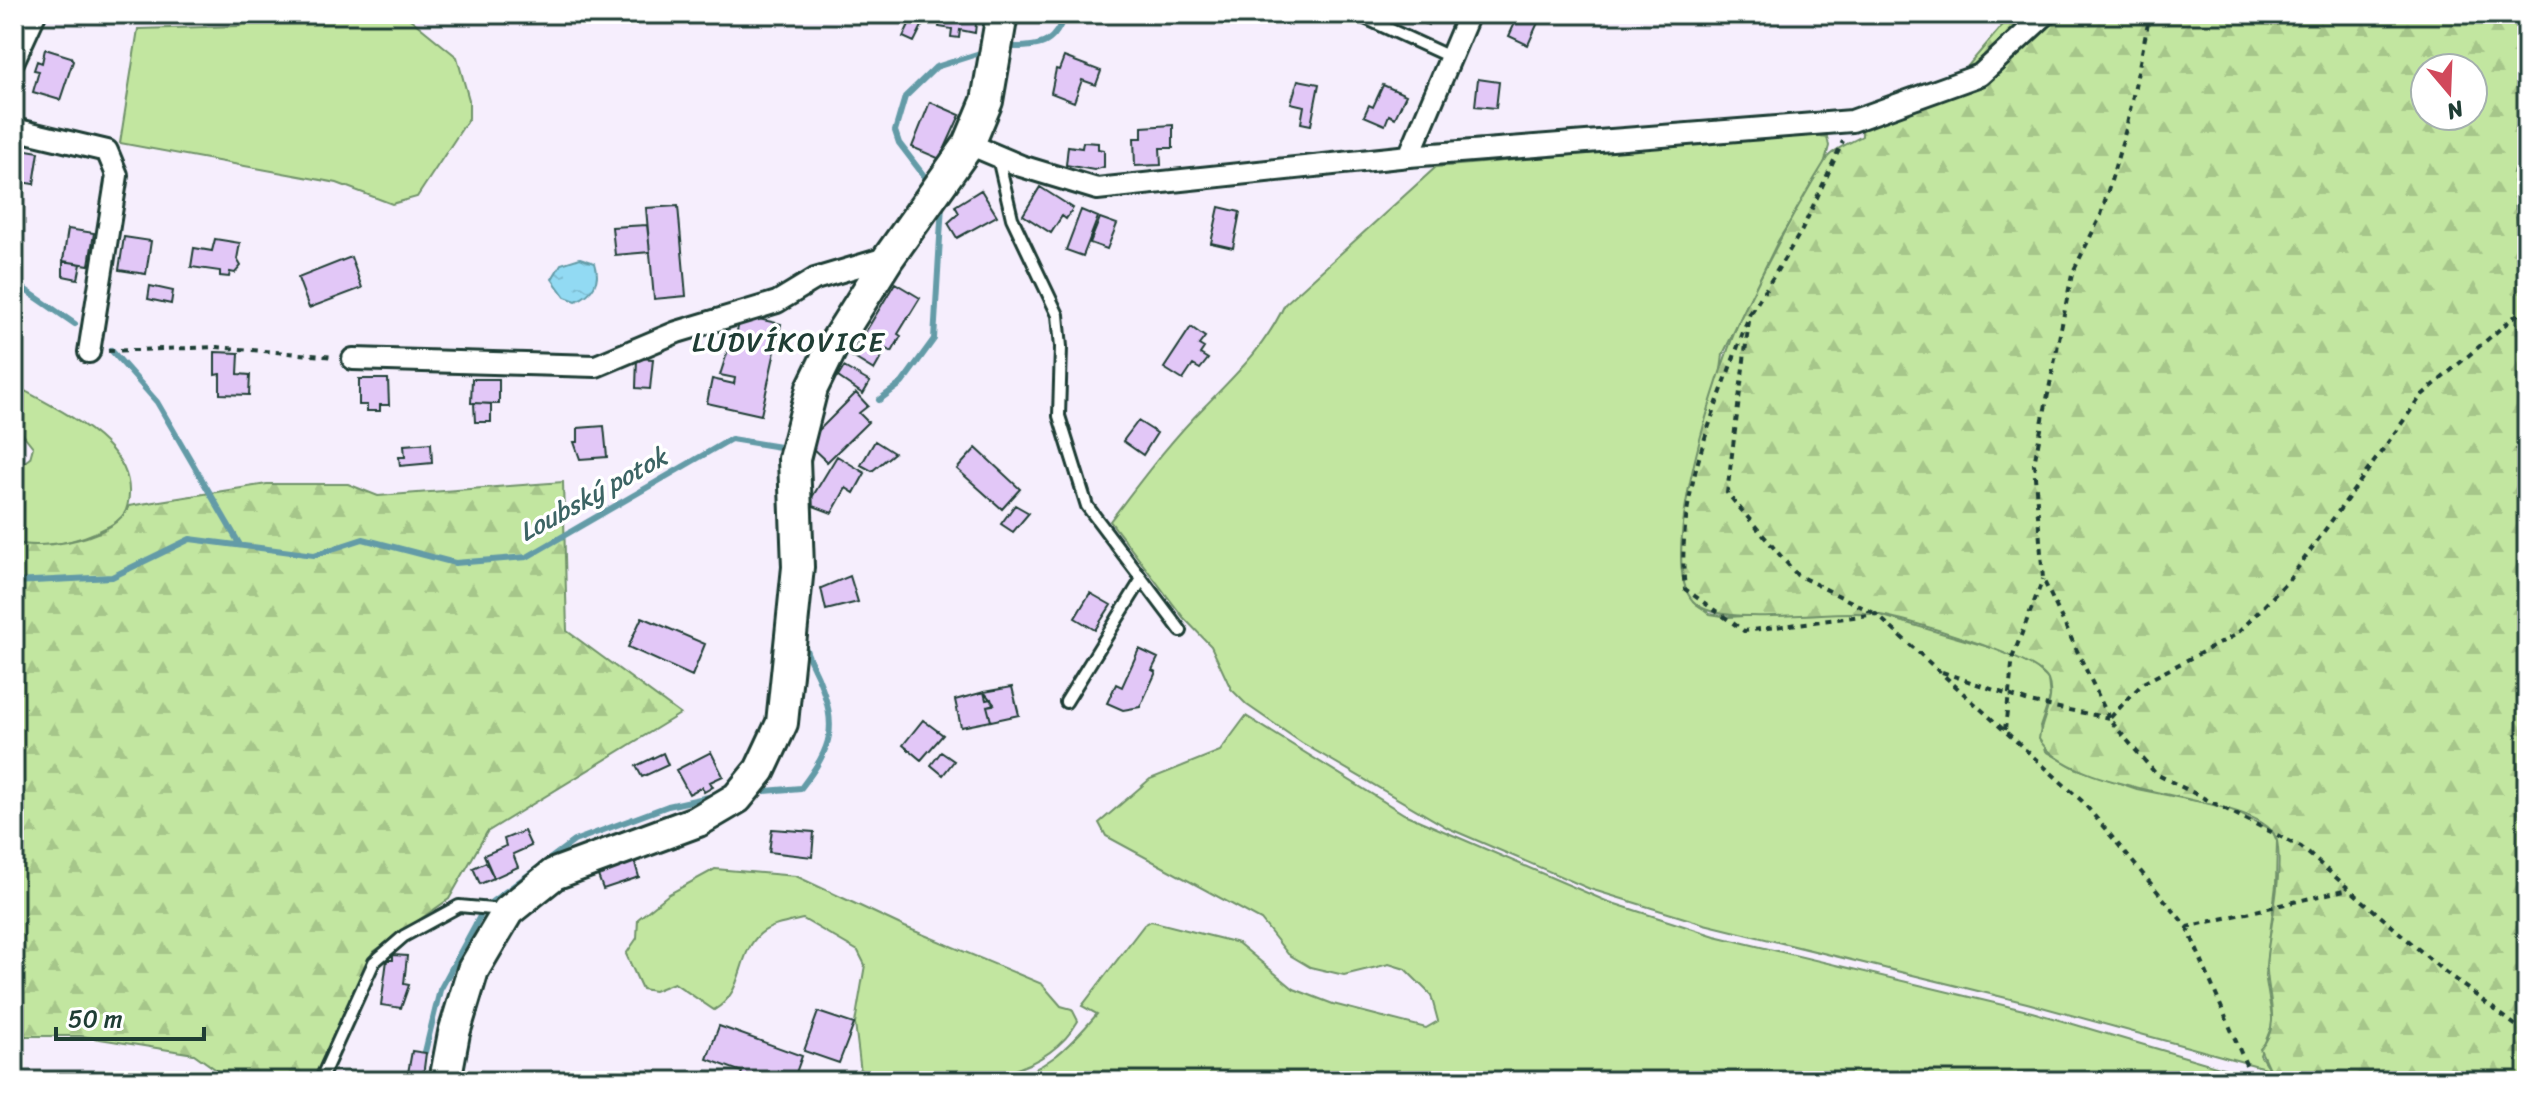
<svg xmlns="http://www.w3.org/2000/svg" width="2541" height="1095" viewBox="0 0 2541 1095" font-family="Sriracha,sans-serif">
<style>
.green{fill:#c2e6a0;stroke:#70926a;stroke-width:2}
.forest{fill:url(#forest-firs);stroke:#70926a;stroke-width:2;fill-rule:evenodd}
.water{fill:url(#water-ripples);stroke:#649ba7;stroke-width:2}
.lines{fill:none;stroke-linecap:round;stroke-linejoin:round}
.stream{stroke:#649ba7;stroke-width:6}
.building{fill:#e2c7f7;stroke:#1f3d34;stroke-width:2}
.lane-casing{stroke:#1f3d34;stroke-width:16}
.street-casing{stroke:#1f3d34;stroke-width:26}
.secondary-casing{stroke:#1f3d34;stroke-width:36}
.path{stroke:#1f3d34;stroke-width:4;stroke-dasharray:6 6;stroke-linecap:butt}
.lane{stroke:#fff;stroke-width:10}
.street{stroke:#fff;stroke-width:20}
.secondary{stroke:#fff;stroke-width:30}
.labels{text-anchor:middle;stroke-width:7;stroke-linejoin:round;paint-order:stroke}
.water-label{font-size:26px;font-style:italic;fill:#3c6464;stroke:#fff}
.quarter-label{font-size:28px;letter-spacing:2px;fill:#1f3d34;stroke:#fff}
</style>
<defs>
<pattern id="forest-firs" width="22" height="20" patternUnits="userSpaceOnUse" patternTransform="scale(2)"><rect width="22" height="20" fill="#c2e6a0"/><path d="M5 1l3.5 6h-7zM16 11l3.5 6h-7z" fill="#a6c68a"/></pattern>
<pattern id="water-ripples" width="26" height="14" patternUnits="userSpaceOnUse" patternTransform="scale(2)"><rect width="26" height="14" fill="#92daf3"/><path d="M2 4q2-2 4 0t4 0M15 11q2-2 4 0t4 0" fill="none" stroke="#7dbcd1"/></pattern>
</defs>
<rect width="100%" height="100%" fill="#f6eefd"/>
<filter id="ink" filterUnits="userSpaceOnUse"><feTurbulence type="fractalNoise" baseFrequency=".0125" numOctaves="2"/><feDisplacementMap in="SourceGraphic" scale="16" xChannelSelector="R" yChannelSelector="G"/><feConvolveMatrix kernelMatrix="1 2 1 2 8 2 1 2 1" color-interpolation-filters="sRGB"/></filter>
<g filter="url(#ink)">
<path class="green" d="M 255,14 L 404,14 L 457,57 L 469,100 L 469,118 L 417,197 L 392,204 L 337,183 L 120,143 L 138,29 L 240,26 Z
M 1806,134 L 1827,137 L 1829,146 L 1823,168 L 1778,241 L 1723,354 L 1693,601 L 1710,614 L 1729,617 L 1818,611 L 1876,614 L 1999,650 L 2034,666 L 2048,679 L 2050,698 L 2040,727 L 2046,751 L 2075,768 L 2137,789 L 2226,807 L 2272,830 L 2277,841 L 2276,885 L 2265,974 L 2273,1023 L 2260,1055 L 2269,1069 L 2027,1003 L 1704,924 L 1590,889 L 1448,828 L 1302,743 L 1247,705 L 1231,689 L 1211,646 L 1183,617 L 1110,521 C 1140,482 1170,441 1205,406 C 1237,373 1266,346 1285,304 L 1436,167 Z
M 14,385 C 60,411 154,450 123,518 C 91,538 52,551 14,543 L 14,470 L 30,458 L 33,447 L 21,432 L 14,431 Z
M 1246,716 L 1404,814 L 1606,901 L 1715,936 L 2032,1012 L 2267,1081 L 999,1081 C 1044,1073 1068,1048 1097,1014 L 1082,1006 L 1144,925 L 1151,921 L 1238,943 L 1294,989 L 1333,1004 L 1426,1028 L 1438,1021 L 1431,995 L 1405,969 L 1389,964 L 1344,975 L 1310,967 L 1288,954 L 1261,920 L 1106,836 L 1099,823 L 1150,779 L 1220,751 Z
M 715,869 L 796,876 L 905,927 L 1042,984 L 1061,1006 L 1072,1009 L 1078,1021 C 1037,1092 932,1081 862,1081 L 855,1023 L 865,965 L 858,951 L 803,919 C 790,922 770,925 760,934 C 736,955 745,993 714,1010 L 674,983 L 654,991 L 642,989 L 626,954 L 637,938 L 638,919 L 669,894 Z"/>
<path class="forest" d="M 2012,14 L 2527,14 L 2527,1081 L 2263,1079 L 2269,1069 L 2260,1049 C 2285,1023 2263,987 2267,956 C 2271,923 2283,873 2277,841 C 2267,792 2075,800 2039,739 C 2041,720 2056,699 2048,680 C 2038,657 1904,618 1875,614 C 1833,608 1718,630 1693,601 C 1655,560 1719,365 1741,317 C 1767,263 1795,209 1827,158 C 1833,149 1852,142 1862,136 L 1861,110 L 1962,73 ZM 2425,68 L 2473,68 L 2473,116 L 2425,116 Z
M 563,482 L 567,631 L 680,714 L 487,832 L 449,899 L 372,953 L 314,1081 L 232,1081 L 194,1054 L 81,1036 L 14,1036 L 14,543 C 47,550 113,539 129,506 L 267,484 L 348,484 L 378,496 Z"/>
<path class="water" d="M 580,258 L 595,263 C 601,281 593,294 576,301 L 565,297 L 552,279 L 561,264 Z"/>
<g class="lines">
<path class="stream" d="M 1014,47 C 1043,47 1055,43 1065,14
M 928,181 L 899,143 L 895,131 L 905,97 L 936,67 L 983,52
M 14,282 L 75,324
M 111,350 L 157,402 L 240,545
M 879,400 L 902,383 L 934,339 L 942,204
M 14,582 L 112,577 L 190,539 L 314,555 L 363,539 L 455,563 L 527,557 L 731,439 L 786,448
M 765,791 L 801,788 C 833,746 838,727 818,677 C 813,666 806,654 804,642
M 425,1052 L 440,990 L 485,907 L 574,841 L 668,806 L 718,795
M 418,1081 L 419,1077"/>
</g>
<path class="building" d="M 941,14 L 977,14 L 975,33 L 960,30 L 959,38 L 951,37 L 952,29 L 939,27 Z
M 1405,14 L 1438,14 L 1436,18 L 1432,16 L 1428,25 Z
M 1519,14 L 1540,18 L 1528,45 L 1509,36 Z
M 913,16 L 924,22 L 914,42 L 903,37 Z
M 45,49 L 71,57 L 73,61 L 60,100 L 33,92 L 39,71 L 34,70 L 37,61 L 42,63 Z
M 1064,57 L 1101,71 L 1096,85 L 1082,80 L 1074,102 L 1051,93 L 1056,69 L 1059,70 Z
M 1478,79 L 1499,82 L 1496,108 L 1475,106 Z
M 1298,80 L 1319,84 L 1311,125 L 1301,123 L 1304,106 L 1291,103 Z
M 1383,85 L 1406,95 L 1395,118 L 1389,115 L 1385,125 L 1364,116 L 1369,105 L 1373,107 Z
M 930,102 L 960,115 L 940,159 L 912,147 Z
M 1173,125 L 1173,148 L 1160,148 L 1161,165 L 1135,166 L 1134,138 L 1142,138 L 1142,127 Z
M 1083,142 L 1098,143 L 1098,149 L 1104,150 L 1104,167 L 1094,170 L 1066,165 L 1068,146 L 1082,148 Z
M 15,148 L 39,152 L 34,184 L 14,181 Z
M 1040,187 L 1073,208 L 1066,219 L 1062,216 L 1051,233 L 1023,215 Z
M 981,190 L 997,216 L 957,238 L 948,223 L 959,213 L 955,206 Z
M 678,206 L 686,296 L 654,299 L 646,208 Z
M 1219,207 L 1240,212 L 1233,248 L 1211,243 Z
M 1081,210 L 1098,217 L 1083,256 L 1066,250 Z
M 1100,218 L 1117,224 L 1107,249 L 1090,243 Z
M 647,225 L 650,252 L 615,255 L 612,227 Z
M 68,229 L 94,233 L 89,265 L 63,261 Z
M 124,237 L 151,241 L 146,274 L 119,270 Z
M 215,239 L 240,243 L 237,259 L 241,266 L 235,273 L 230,272 L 229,277 L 220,276 L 220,271 L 191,267 L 194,248 L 212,251 Z
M 351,257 L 362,288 L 309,308 L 298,278 Z
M 63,261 L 81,264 L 78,279 L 63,276 Z
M 895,283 L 920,298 L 898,334 L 901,336 L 892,352 L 886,349 L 874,370 L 851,356 Z
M 150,286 L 173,291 L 171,304 L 148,299 Z
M 741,315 L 781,324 L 761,415 L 707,403 L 712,379 L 734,384 L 735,378 L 720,375 L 730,344 L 742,347 L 744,341 L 735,339 Z
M 1191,327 L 1205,337 L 1199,345 L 1204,348 L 1200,354 L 1208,359 L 1200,369 L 1193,365 L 1183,380 L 1164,368 Z
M 215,352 L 239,353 L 238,374 L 250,375 L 249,395 L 220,394 L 220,374 L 215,375 Z
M 637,358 L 653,359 L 650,389 L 636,388 Z
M 844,367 L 870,382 L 863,394 L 838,377 Z
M 359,379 L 388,379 L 389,405 L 380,405 L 380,411 L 367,411 L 367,405 L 359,405 Z
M 472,379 L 499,379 L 499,404 L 471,403 Z
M 856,393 L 868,406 L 859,413 L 868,422 L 827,462 L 811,447 L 815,434 Z
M 474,403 L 491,404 L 491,422 L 475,422 Z
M 1138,421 L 1157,433 L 1143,455 L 1123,441 Z
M 604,426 L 607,457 L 580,459 L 574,442 L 578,442 L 578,428 Z
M 875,441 L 894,453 L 872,471 L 861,465 Z
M 431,443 L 432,463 L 400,466 L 399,457 L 405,457 L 404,445 Z
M 976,448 L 1020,489 L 1002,509 L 957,469 Z
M 837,456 L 865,473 L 854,493 L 846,488 L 832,513 L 808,504 Z
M 1015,505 L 1029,513 L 1013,532 L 1001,524 Z
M 850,576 L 858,602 L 826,610 L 821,588 Z
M 1090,593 L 1111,605 L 1095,630 L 1075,618 Z
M 642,617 L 705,644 L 692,676 L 628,647 Z
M 1139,649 L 1158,658 L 1152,670 L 1156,672 L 1140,707 L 1123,710 L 1107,703 L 1116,684 L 1122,687 Z
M 1012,687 L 1019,715 L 991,721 L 987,706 L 994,704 L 984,692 Z
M 984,692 L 986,700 L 991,699 L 993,705 L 987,706 L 991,721 L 961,727 L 955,700 Z
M 923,720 L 943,735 L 921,760 L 903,745 Z
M 711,752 L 723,776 L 710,782 L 713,787 L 704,792 L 702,787 L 689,794 L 676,770 Z
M 941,752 L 954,761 L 943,775 L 931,765 Z
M 663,753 L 668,765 L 642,777 L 636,766 Z
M 772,829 L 814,832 L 812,857 L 769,852 Z
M 524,831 L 531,846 L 513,854 L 518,867 L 494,878 L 484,855 L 506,846 L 504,839 Z
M 634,860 L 639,877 L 603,889 L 597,873 Z
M 486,862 L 494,878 L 480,884 L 473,868 Z
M 393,955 L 407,956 L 404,984 L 409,985 L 401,1008 L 381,1005 L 387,960 L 393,960 Z
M 818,1012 L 854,1024 L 839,1063 L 804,1051 Z
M 719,1026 L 802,1056 L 793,1081 L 756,1078 L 747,1081 L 740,1078 L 742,1072 L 707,1059 Z
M 412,1051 L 426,1053 L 423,1076 L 408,1073 Z"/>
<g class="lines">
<defs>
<path id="lane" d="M 1356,14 L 1450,57
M 998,158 L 1012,218 L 1058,315 L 1061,347 L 1059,416 L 1087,506 L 1181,631
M 1066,702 L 1142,579
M 320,1081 L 374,962 L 404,936 L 459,906 L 503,910"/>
<path id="street" d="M 14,60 L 35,14
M 14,129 L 107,151 L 117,175 L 89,352
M 969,144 L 1021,166 L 1097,189 L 1409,156 L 1852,121 L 1980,75 L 2046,14
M 1409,156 L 1469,14
M 353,359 L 596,366 L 677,332 L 777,302 L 815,279 L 889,257"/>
<path id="secondary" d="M 445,1081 L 454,1033 L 473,970 L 508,911 L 554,874 L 698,821 L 737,798 L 760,770 L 782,723 L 798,567 L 794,459 L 812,388 L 831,349 L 889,257 L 969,144 L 987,101 L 1002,14"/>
</defs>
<use href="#lane" class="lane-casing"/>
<use href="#street" class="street-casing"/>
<use href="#secondary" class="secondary-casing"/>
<path class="path" d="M 2527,134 L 2514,175 L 2521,250 L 2527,270
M 2527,306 L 2422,395 L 2289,580 L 2237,634 L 2143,683 L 2109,719 L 2156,774 L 2301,847 L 2440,968 L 2527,1034
M 1751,310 C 1720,400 1674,492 1685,589 L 1744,631 L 1876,614 L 2082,801 L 2187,927 L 2349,889
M 1751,313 L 1802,230 L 1843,141
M 1749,321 L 1727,493 L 1797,575 L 1874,613
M 108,351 L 217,347 L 334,357
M 1942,672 L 2029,702 L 2109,718
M 2109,718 L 2043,579 L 2034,464 L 2072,274 L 2101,215 L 2126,129 L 2150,14
M 2005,730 L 2013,656 L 2043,579
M 2187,927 L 2253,1081"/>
<use href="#lane" class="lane"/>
<use href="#street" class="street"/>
<use href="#secondary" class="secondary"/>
</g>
</g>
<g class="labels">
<g class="water-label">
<text transform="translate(593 494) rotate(-29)" y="9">Loubský potok</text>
</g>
<g class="quarter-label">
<text x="789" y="351">LUDVÍKOVICE</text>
</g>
</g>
<rect width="2541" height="1095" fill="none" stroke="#fff" stroke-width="48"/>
<rect x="24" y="24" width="2493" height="1047" fill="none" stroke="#1f3d34" stroke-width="3" filter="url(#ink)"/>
<g transform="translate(2449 92) rotate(161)"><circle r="38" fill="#ffffff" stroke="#a5b1ae" stroke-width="2"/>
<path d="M0-6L14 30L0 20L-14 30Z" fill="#d1495b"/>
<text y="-12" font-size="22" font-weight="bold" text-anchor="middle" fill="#1f3d34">N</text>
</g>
<path d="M56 1027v12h148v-12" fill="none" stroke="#1f3d34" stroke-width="4"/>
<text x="68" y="1027" font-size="24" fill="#1f3d34" stroke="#ffffff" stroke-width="6" paint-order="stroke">50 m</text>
</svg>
